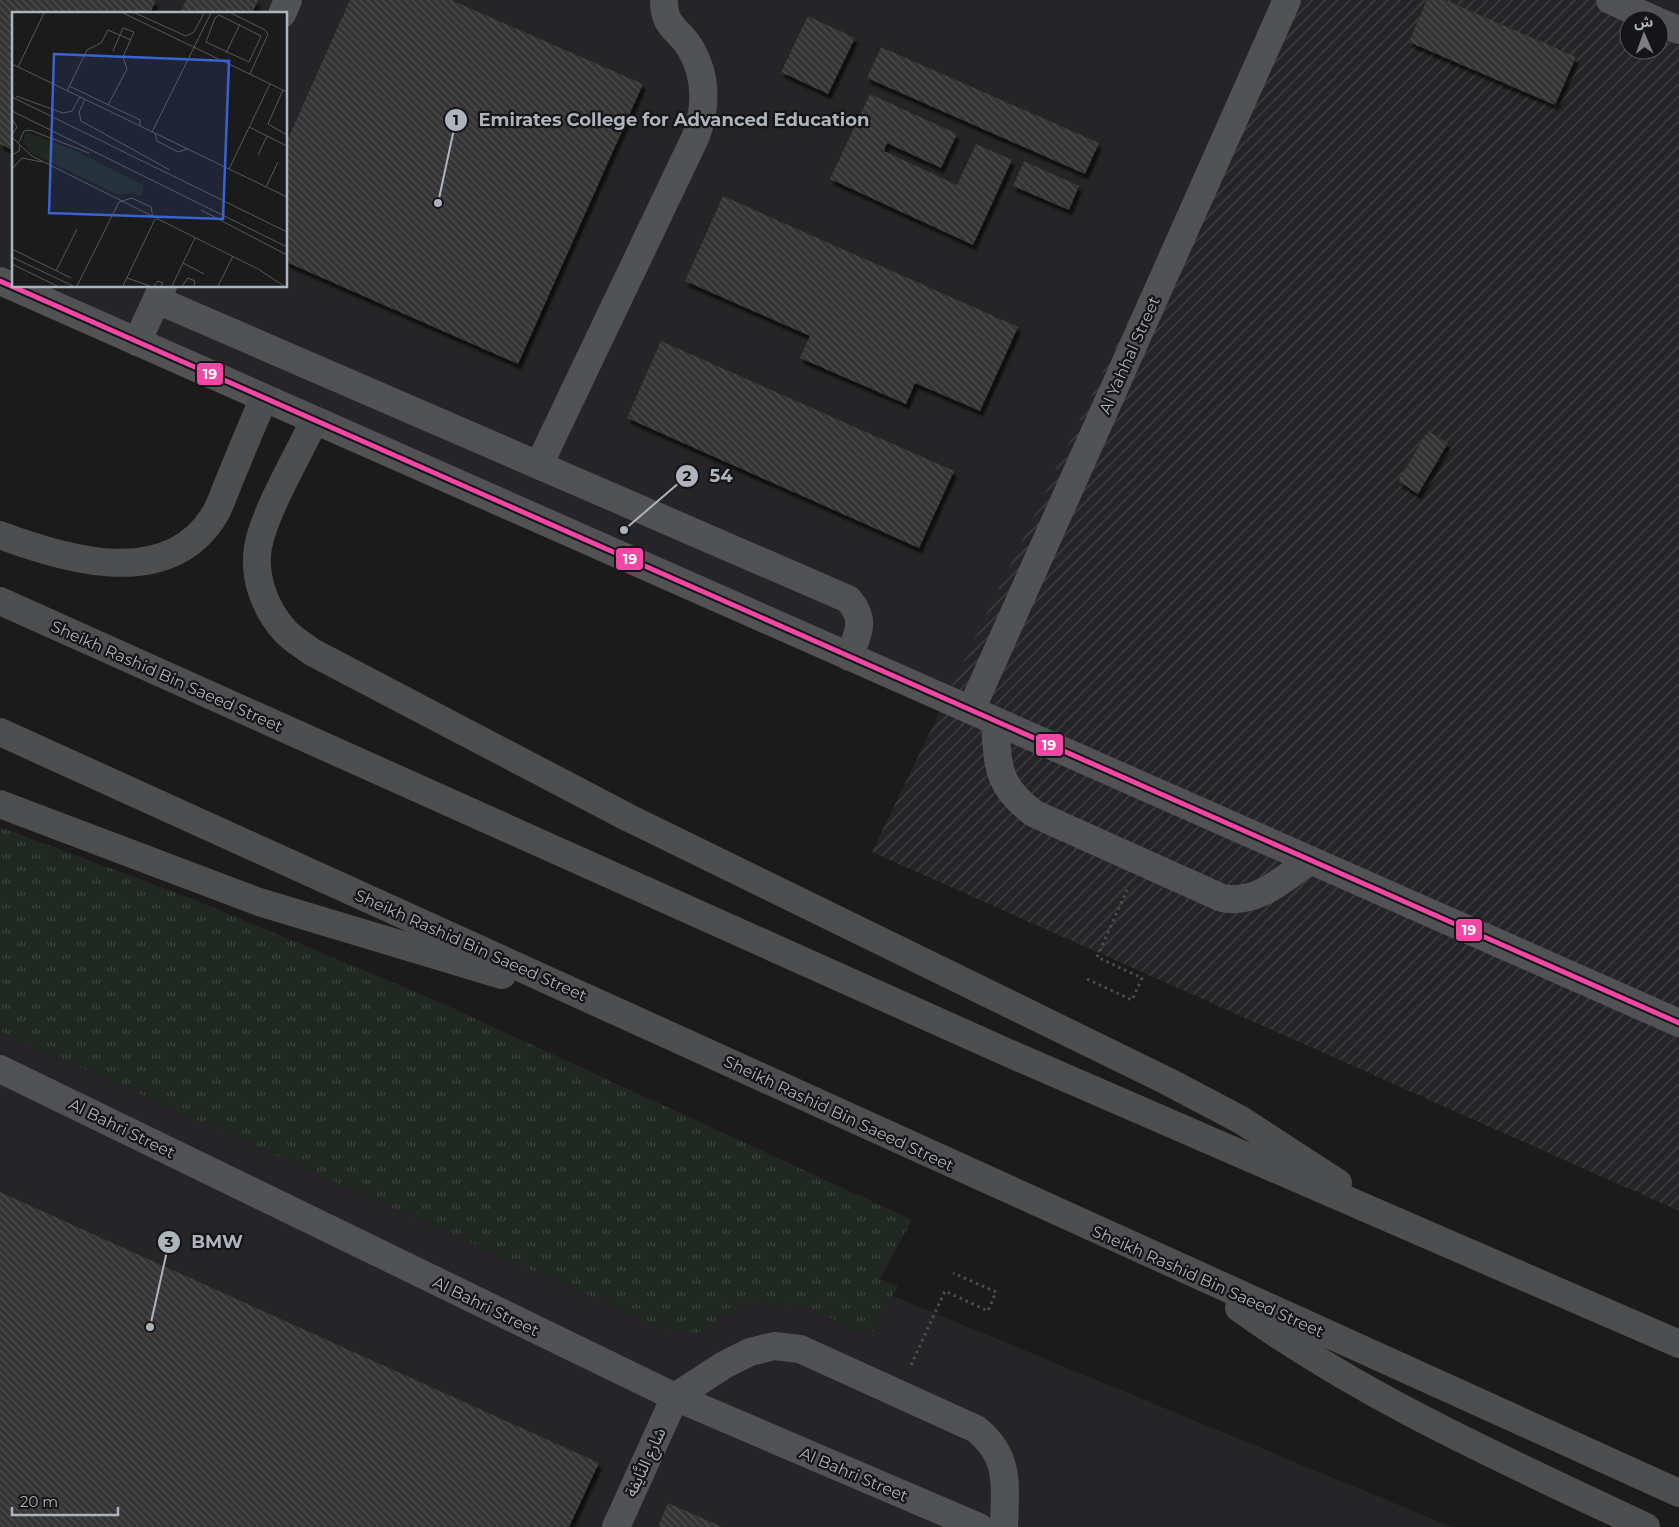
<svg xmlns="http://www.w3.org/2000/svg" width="1679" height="1527" viewBox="0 0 1679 1527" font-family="Montserrat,'Noto Sans Arabic',sans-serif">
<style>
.built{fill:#252527;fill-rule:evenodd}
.industrial{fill:url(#industrial-furrows)}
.grass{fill:url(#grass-tufts)}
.building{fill:url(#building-back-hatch);filter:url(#shadow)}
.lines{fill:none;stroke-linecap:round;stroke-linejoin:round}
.path{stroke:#4b4d4f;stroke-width:3;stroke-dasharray:2.5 4;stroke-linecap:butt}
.minor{stroke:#505254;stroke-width:28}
.highway{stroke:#4d4e50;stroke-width:28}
.bus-1-casing{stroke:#151517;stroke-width:9}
.bus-1{stroke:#f346a5;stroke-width:5}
.labels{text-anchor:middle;stroke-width:4.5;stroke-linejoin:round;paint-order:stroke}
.street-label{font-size:16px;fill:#aeb4bb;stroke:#151517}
.inset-road{fill:none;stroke:#56585b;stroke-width:1}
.view{fill:#3a62d2;fill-opacity:0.15;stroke:#3a62d2;stroke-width:2.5}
.inset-edge{fill:none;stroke:#aeb4bb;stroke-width:2.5}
.leader{fill:none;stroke:#aeb4bb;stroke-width:2}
.callout-dot{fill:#aeb4bb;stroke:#151517;stroke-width:2}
.mark-label{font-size:15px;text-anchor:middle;font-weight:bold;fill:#111}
.callout-label{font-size:18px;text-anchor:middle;font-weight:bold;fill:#aeb4bb;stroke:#151517;stroke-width:4.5;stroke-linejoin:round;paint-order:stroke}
.line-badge{stroke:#151517;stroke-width:2}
.badge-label{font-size:14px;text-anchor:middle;font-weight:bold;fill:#fff}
</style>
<defs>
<pattern id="industrial-furrows" width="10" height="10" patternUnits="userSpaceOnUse" patternTransform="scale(1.25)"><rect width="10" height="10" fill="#252527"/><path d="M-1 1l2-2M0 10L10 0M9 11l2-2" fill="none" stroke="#424244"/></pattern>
<pattern id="grass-tufts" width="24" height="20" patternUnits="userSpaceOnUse" patternTransform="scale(1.25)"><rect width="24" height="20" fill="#212821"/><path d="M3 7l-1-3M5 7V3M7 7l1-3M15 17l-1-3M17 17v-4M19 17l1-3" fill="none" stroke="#3f453f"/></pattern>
<pattern id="building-back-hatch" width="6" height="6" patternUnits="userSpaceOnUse" patternTransform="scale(1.25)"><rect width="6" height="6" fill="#343435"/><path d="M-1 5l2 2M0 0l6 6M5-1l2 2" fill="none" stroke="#4f4f50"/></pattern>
<filter id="shadow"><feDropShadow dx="3" dy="5.5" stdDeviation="1" flood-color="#0009"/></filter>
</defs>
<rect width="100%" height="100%" fill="#1b1b1b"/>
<path class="built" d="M 0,0 L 1287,0 L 971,710 L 0,281 ZM 14,14 L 286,14 L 286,286 L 14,286 Z
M 1609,0 L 1679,0 L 1679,31 Z
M 0,927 L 27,938 L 1452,1527 L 0,1527 Z"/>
<path class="industrial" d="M 1282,0 L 1609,0 L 1629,20 L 1629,50 L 1659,50 L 1659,22 L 1679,31 L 1679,1211 L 872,852 Z"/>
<path class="grass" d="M 0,827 L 195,900 L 437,1001 L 912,1220 L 880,1279 L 898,1286 L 870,1336 L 804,1305 L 742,1303 L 698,1333 L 664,1329 L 0,1031 Z"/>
<path class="building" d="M 0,0 L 156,0 L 150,14 L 14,14 L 14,151 L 0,144 Z
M 186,0 L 258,0 L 252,14 L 180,14 Z
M 350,0 L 451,0 L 643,84 L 518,364 L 286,262 L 286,143 Z
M 1427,0 L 1445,0 L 1576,57 L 1555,105 L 1409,42 Z
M 808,16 L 855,38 L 828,94 L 781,72 Z
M 881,47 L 1099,143 L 1085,174 L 867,78 Z
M 870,94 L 957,134 L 941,168 L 887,143 L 884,151 L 957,185 L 976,144 L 1012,160 L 973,245 L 830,179 Z
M 1024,161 L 1079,186 L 1069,210 L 1013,186 Z
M 723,196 L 1018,327 L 980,411 L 915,383 L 906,404 L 800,358 L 810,336 L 685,281 Z
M 661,341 L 954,471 L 919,548 L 627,418 Z
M 1428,431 L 1448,443 L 1418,494 L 1398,481 Z
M 0,1192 L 599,1463 L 569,1527 L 0,1527 Z
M 668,1503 L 722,1527 L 658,1527 Z"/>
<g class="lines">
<path class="path" d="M 1087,979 L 1132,1000 L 1142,978 L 1097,957 L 1127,890
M 911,1365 L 945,1291 L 988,1311 L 996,1292 L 953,1273"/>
<path class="minor" d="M 1610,0 L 1655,20
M 282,14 L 288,0
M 1659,22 L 1679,30
M 0,281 L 1679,1023
M 157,300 L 848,599 C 867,620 858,633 849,657
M 137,342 L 163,286
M 539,465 L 696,136 C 707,105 707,75 689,46 C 676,27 664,27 664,0
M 971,710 L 1287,0
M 995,721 C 998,766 996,786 1035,814 L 1222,898 C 1257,905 1283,879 1310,860
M 0,1069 L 675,1397 L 979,1527
M 616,1527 L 675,1397 L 724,1365 L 750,1352 L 774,1346 L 800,1349 L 976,1429 C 1011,1457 1005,1486 1004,1527"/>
<path class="highway" d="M 314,421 C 298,456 265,510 258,547 C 253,577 265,609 285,631 C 292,639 303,645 312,652 L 629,818 L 1167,1081 L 1241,1120 L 1338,1183
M 0,535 C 67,560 169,591 215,514 C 221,504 225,490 230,479 C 241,452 252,425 264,398
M 0,601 L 1006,1052 L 1679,1344
M 0,732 L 1679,1493
M 0,804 L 259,902 L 502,975
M 1239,1308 C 1364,1398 1506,1461 1646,1527"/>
<defs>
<path id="bus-1" d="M 0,281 L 1679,1023"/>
</defs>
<use href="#bus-1" class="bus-1-casing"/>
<use href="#bus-1" class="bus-1"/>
</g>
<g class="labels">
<g class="street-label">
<text transform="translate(1129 355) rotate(-66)" y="6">Al Yahhal Street</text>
<text transform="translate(167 676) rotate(24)" y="6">Sheikh Rashid Bin Saeed Street</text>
<text transform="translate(471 945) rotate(24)" y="6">Sheikh Rashid Bin Saeed Street</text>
<text transform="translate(839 1113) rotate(25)" y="6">Sheikh Rashid Bin Saeed Street</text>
<text transform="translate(122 1128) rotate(26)" y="6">Al Bahri Street</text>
<text transform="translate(1208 1281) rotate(24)" y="6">Sheikh Rashid Bin Saeed Street</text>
<text transform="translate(486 1306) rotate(26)" y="6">Al Bahri Street</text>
<text transform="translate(645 1462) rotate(-65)" y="6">شارع النَّايفة</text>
<text transform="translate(854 1474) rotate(23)" y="6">Al Bahri Street</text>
</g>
</g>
<g transform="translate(12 12)">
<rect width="275" height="275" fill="#1b1b1b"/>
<path d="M 14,120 L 59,137 L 132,173 L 131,179 L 128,185 L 121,181 L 106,183 L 18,140 L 11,129 Z" fill="#212821"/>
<path class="inset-road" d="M 111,1 L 275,80M 123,1 L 174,24 L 182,20 L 192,1M 219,1 L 253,18 L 256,22 L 238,62M 207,3 L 249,24 L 237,50 L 194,30 L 203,6 ZM 214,41 L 228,12M 0,52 L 275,185M 6,55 L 32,1M 57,74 L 128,108 L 128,114M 271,78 L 256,112 L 275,123M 55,79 L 75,38 L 89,31 L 96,18 L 119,28M 4,84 L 51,101 L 60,99 L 68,85M 0,85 L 275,220M 73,87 L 67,100 L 69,109 L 158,158M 96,93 L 115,57 L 111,45 L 122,20 L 111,16 L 101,39M 0,99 L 275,235M 0,107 L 5,115 L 0,123M 237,115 L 275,134M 140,120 L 199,1M 143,121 L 145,129 L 166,140 L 175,137M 0,125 L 8,133 L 7,139 L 0,143M 7,130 L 12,119 L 18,118 L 77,141M 8,133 L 20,144 L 246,257 L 272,274M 246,143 L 255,124M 0,157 L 10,146 L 30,150M 217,157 L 258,72M 254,175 L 266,150M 189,198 L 275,243M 0,237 L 59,266M 0,245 L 61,274M 171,251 L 192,262M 0,252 L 45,274M 44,259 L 65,217M 115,266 L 138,274M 65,274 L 107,190 L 120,186 L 139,195 L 141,206M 111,274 L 143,207M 142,274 L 146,269 L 151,271 L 149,274M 160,274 L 183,226M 170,274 L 176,266 L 183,269 L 182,274M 206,274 L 221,244"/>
<path class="view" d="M 42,42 L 217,49 L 211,207 L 37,201 Z"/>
<rect width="275" height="275" class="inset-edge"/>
</g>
<path class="leader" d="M438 203L456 120M624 530L687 476M150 1327L169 1242"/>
<g class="callout-dot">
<circle cx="438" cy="203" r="5"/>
<circle cx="624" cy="530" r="5"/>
<circle cx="150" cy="1327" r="5"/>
<circle cx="456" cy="120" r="12"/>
<circle cx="687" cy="476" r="12"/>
<circle cx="169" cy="1242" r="12"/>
</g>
<g class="mark-label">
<text x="456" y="125">1</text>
<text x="687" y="481">2</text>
<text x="169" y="1247">3</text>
</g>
<g class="callout-label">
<text x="674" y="126">Emirates College for Advanced Education</text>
<text x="721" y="482">54</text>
<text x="217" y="1248">BMW</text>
</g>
<g class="line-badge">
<rect x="196" y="362" width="28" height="24" rx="5" fill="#f346a5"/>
<rect x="615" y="547" width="29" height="24" rx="5" fill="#f346a5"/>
<rect x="1035" y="733" width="29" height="24" rx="5" fill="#f346a5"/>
<rect x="1455" y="918" width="28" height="24" rx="5" fill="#f346a5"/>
</g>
<g class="badge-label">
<text x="210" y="379">19</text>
<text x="630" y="564">19</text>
<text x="1049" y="750">19</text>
<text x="1469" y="935">19</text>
</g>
<g transform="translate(1644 35) rotate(358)"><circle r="24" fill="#151517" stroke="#525559"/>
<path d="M0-4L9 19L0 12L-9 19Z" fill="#7b7e83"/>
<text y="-8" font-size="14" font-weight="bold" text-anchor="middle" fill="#aeb4bb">ش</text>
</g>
<path d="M12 1507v8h106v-8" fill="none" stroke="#aeb4bb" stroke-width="2.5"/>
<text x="20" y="1507" font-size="15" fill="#aeb4bb" stroke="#151517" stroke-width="4" paint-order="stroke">20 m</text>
</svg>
